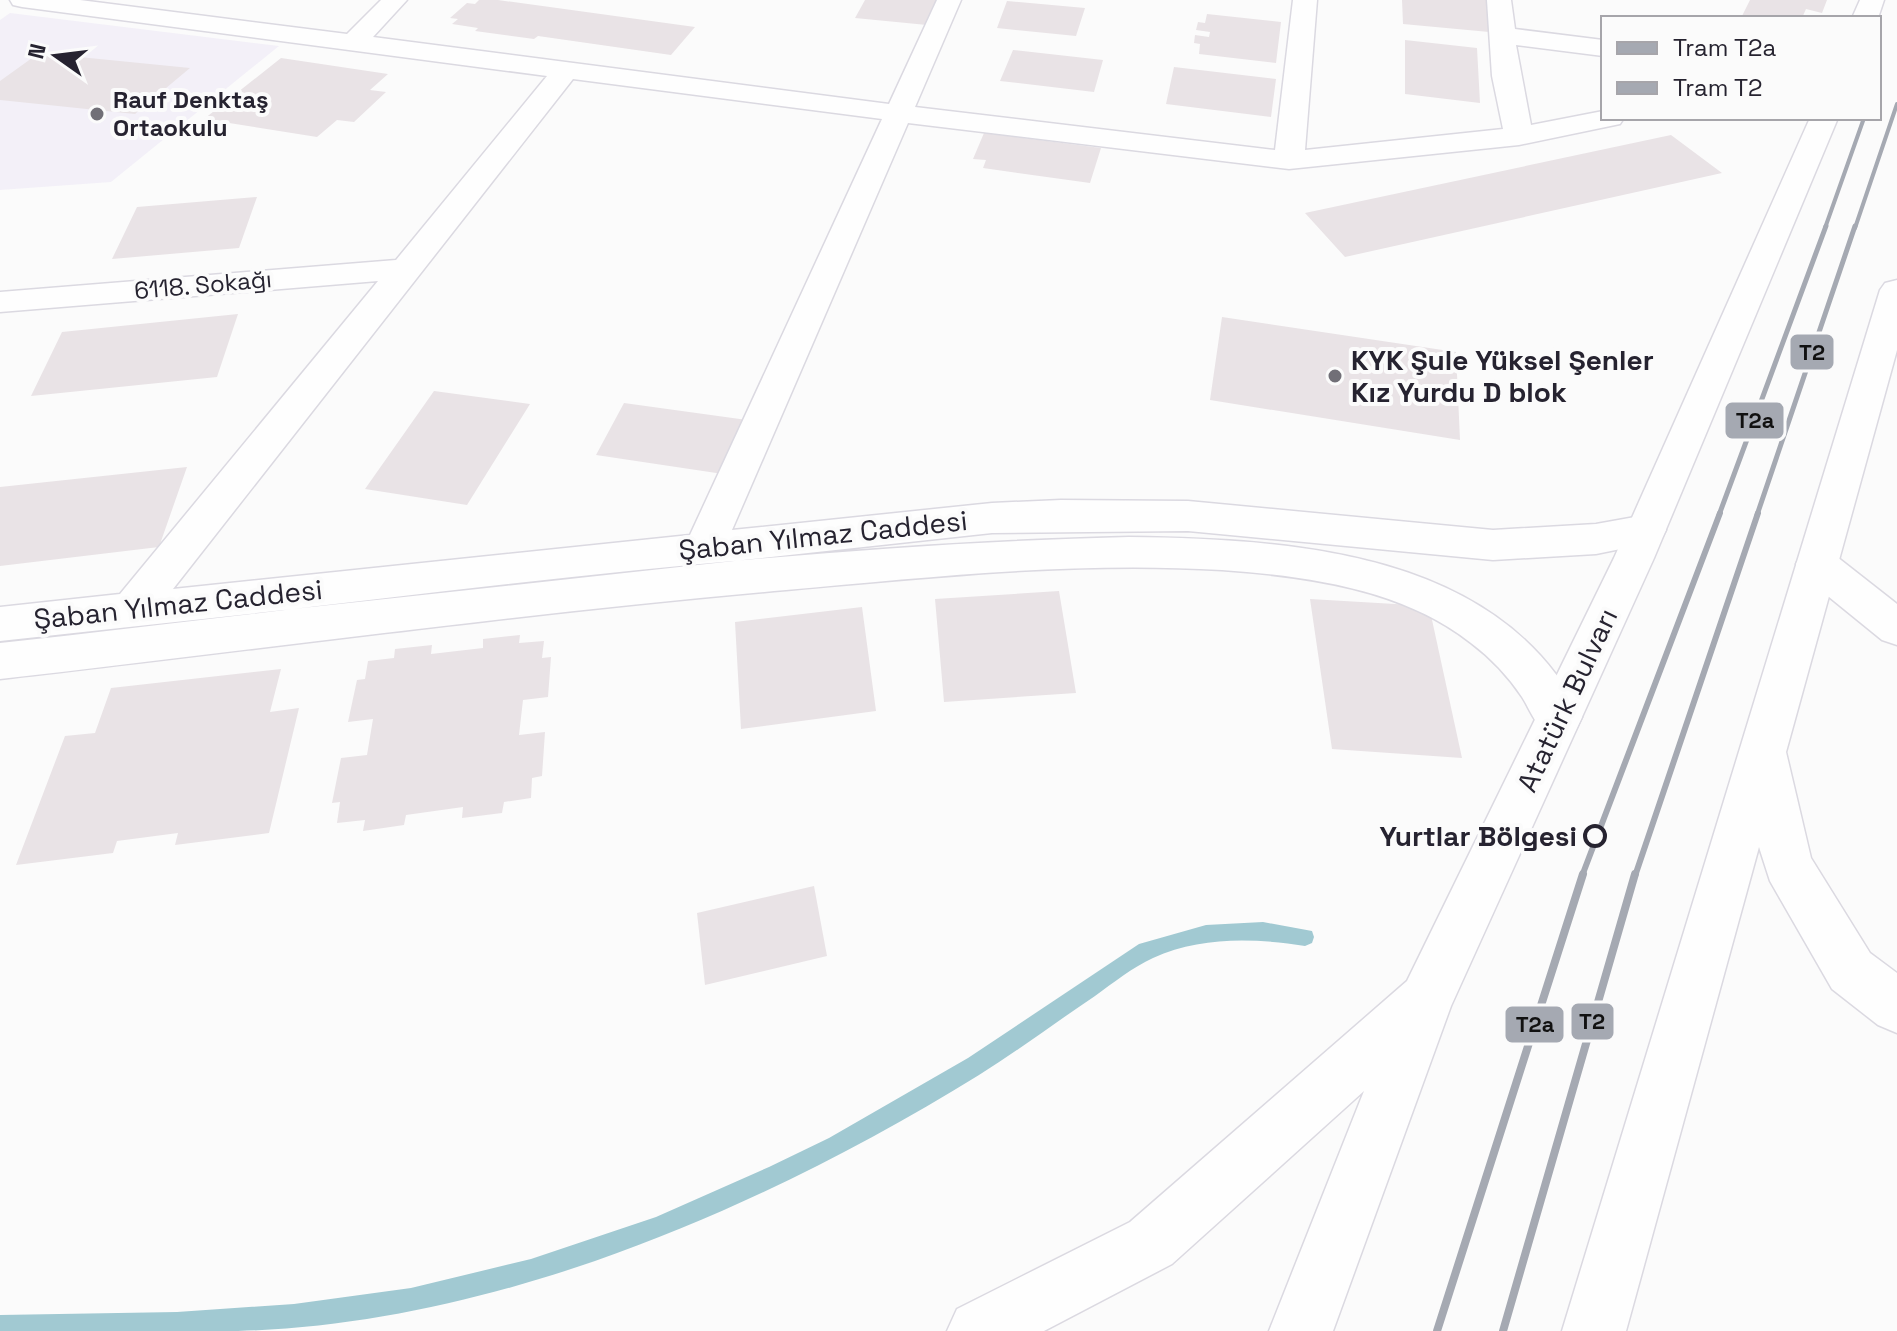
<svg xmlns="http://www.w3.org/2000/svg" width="1897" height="1331" viewBox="0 0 1897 1331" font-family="'Space Grotesk',sans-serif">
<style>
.education{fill:#f3f0f8}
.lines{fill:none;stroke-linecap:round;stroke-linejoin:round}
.stream{fill:#a1c9d2;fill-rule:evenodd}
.building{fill:#e9e3e6}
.minor-casing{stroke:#dbd9e1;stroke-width:3}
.major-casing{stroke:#dbd9e1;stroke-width:3}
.minor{fill:#fefefe;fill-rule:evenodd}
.major{fill:#fefefe;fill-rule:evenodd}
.tram-1-far3-casing{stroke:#fbfbfb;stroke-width:8}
.tram-1-far2-casing{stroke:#fbfbfb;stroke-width:10}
.tram-1-far1-casing{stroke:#fbfbfb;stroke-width:12}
.tram-1-casing{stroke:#fbfbfb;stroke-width:14}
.tram-2-far3-casing{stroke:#fbfbfb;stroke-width:8}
.tram-2-far2-casing{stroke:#fbfbfb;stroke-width:10}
.tram-2-far1-casing{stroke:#fbfbfb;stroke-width:12}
.tram-2-casing{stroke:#fbfbfb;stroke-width:14}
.tram-1-far3{stroke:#a5a9b2;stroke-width:4}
.tram-1-far2{stroke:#a5a9b2;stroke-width:5}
.tram-1-far1{stroke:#a5a9b2;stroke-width:6}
.tram-1{stroke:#a5a9b2;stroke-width:8}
.tram-2-far3{stroke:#a5a9b2;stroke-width:4}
.tram-2-far2{stroke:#a5a9b2;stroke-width:5}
.tram-2-far1{stroke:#a5a9b2;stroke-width:6}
.tram-2{stroke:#a5a9b2;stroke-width:8}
.poi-dot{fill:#716f77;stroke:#fbfbfb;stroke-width:3}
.stop-dot{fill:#fbfbfb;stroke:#262330;stroke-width:4}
.labels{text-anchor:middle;stroke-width:8;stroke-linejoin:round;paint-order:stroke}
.far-poi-label{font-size:24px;font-weight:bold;fill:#262330;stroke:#fbfbfb;text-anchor:start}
.far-street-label{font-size:24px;fill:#262330;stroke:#fbfbfb}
.poi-label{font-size:28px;font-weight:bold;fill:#262330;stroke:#fbfbfb;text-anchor:start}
.street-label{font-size:28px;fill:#262330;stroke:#fbfbfb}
.stop-label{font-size:28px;font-weight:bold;fill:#262330;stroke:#fbfbfb;text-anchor:end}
.line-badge{stroke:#fbfbfb;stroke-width:3}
.pale-badge-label{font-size:22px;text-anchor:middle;font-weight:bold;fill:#111}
</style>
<rect width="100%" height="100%" fill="#fbfbfb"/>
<path class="education" d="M 10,13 L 279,46 L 111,182 L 0,190 L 0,20 Z"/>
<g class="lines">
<path class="stream" d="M 1263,922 L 1312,931 L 1314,937 L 1312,943 L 1305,946 C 1255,938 1201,936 1153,958 C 1133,967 1113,983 1095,996 C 1056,1022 1019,1050 979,1075 C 858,1150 729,1214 595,1261 C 482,1300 359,1328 238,1331 C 159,1331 79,1331 0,1331 L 0,1315 L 177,1312 L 294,1304 L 411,1288 L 531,1259 L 656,1217 L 769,1167 L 829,1138 L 968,1058 L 1139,944 L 1206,925 Z"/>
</g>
<path class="building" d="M 479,0 L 498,0 L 695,27 L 671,55 L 538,36 L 534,39 L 475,31 L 478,28 L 452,24 L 458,19 L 450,18 L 467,3 L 475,4 Z
M 865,0 L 939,0 L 927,25 L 855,18 Z
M 1402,0 L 1495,0 L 1500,33 L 1403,24 Z
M 1750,0 L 1827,0 L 1822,13 L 1806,9 L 1802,18 L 1742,16 Z
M 1007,1 L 1085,8 L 1076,36 L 997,28 Z
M 1207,14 L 1281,22 L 1276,63 L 1199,54 L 1200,44 L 1194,43 L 1195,35 L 1209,37 L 1210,32 L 1196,30 L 1198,22 L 1205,23 Z
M 1405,40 L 1477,48 L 1480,103 L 1405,94 Z
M 1013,50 L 1103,60 L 1094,92 L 1000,81 Z
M 39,53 L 190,68 L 135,114 L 0,100 L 0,81 Z
M 281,58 L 388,74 L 370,90 L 386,92 L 354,122 L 337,120 L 317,137 L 204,119 Z
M 1174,67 L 1276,79 L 1271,117 L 1166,104 Z
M 984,133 L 1101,148 L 1090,183 L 983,168 L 986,160 L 973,159 Z
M 1671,135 L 1722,173 L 1345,257 L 1305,213 Z
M 257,197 L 239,248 L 112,259 L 137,207 Z
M 238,314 L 217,377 L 31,396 L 62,332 Z
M 1222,317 L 1456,352 L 1460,440 L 1210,400 Z
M 434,391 L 530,404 L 467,505 L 365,489 Z
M 624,403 L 747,420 L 723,474 L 596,455 Z
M 187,467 L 159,547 L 0,566 L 0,487 Z
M 1059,591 L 1076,693 L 944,702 L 935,599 Z
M 1310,599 L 1429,606 L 1462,758 L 1332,749 Z
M 862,607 L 876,711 L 741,729 L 735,622 Z
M 520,635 L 519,643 L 544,641 L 542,658 L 551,657 L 548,697 L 523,700 L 519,735 L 545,732 L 542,776 L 532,778 L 531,798 L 504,802 L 502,813 L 462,818 L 463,807 L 406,815 L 404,825 L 363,831 L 365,820 L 337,823 L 340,802 L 332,803 L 341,758 L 367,755 L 373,719 L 348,722 L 357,680 L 365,679 L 368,661 L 394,658 L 395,649 L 432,645 L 431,654 L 483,648 L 483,639 Z
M 281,669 L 270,712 L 299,708 L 269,833 L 175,845 L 178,833 L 117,841 L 113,853 L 16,865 L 65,736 L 95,733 L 111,688 Z
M 814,886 L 827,956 L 705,985 L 697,913 Z"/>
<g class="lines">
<defs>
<path id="minor" d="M 10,0 L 80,0 L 347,34 L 381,0 L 407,0 L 373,37 L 889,104 L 937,0 L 961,0 L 915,107 L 1275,150 L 1293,0 L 1317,0 L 1305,150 L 1503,129 L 1492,76 L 1487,0 L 1511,0 L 1515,29 L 1603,40 L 1603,56 L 1516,45 L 1531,125 L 1603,111 L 1603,118 L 1624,118 L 1620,124 L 1519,145 L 1289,169 L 908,123 L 732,530 L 992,503 L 1061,500 L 1188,501 L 1493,530 L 1596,524 L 1646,515 L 1660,519 L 1666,530 L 1660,541 L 1596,554 L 1493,560 L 1188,531 L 992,533 L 0,641 L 0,607 L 120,594 L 378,281 L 0,312 L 0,292 L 396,260 L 547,76 L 22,7 L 13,5 ZM 573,79 L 882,119 L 690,535 L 173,589 Z
M 1129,537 C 1291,539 1501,551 1582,717 L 1575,731 C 1564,734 1554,739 1544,731 C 1535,724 1528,706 1522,697 C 1508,676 1491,658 1471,643 C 1403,589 1306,576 1222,570 C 1077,561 930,577 786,590 C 523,613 262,649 0,679 L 0,643 C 375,602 751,546 1129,537 Z
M 1817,548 L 1832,553 L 1897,604 L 1897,645 L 1882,640 L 1802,575 L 1796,564 L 1802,553 Z"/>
<path id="major" d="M 1860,0 L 1884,0 L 1878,18 L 1852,18 Z
M 1810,118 L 1838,118 L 1654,558 L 1451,1006 L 1333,1331 L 1269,1331 L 1364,1091 L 1172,1264 L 1044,1331 L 947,1331 L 957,1309 L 1130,1222 L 1407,981 L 1614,558 Z
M 1897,280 L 1897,350 L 1786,752 L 1811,858 L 1870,953 L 1897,973 L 1897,1033 L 1878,1025 L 1832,989 L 1770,881 L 1759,847 L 1626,1331 L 1562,1331 L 1880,290 L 1885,283 Z"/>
</defs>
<use href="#minor" class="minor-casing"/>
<use href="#major" class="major-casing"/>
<use href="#minor" class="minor"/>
<use href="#major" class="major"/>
<defs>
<path id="tram-1-far3" d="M 1825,228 L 1864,118"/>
<path id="tram-1-far2" d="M 1719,515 L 1826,226"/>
<path id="tram-1-far1" d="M 1582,876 L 1720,513"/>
<path id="tram-1" d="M 1437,1331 L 1583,874"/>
<path id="tram-2-far3" d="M 1855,228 L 1897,104"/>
<path id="tram-2-far2" d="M 1757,515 L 1855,226"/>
<path id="tram-2-far1" d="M 1635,876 L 1758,513"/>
<path id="tram-2" d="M 1503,1331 L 1635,874"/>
</defs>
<use href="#tram-1-far3" class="tram-1-far3-casing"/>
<use href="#tram-1-far2" class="tram-1-far2-casing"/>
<use href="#tram-1-far1" class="tram-1-far1-casing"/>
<use href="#tram-1" class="tram-1-casing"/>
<use href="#tram-2-far3" class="tram-2-far3-casing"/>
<use href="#tram-2-far2" class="tram-2-far2-casing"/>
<use href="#tram-2-far1" class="tram-2-far1-casing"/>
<use href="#tram-2" class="tram-2-casing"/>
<use href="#tram-1-far3" class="tram-1-far3"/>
<use href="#tram-1-far2" class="tram-1-far2"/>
<use href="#tram-1-far1" class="tram-1-far1"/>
<use href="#tram-1" class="tram-1"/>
<use href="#tram-2-far3" class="tram-2-far3"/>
<use href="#tram-2-far2" class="tram-2-far2"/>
<use href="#tram-2-far1" class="tram-2-far1"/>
<use href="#tram-2" class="tram-2"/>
</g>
<g class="poi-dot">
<circle cx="97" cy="114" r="8"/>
<circle cx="1335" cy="376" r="8"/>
</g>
<circle class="stop-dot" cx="1595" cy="836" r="10"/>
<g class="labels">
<g class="far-poi-label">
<text x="113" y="108">Rauf Denktaş<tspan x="113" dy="28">Ortaokulu</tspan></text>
</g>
<g class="far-street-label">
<text transform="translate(203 285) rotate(-5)" y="8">6118. Sokağı</text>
</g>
<g class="poi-label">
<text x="1351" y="370">KYK Şule Yüksel Şenler<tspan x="1351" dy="32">Kız Yurdu D blok</tspan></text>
</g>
<g class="street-label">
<text transform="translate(823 535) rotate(-6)" y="10">Şaban Yılmaz Caddesi</text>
<text transform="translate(178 604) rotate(-6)" y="10">Şaban Yılmaz Caddesi</text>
<text transform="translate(1567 700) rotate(-65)" y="10">Atatürk Bulvarı</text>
</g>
<g class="stop-label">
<text x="1577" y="846">Yurtlar Bölgesi</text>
</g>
</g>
<g class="line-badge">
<rect x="1789" y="333" width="46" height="38" rx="8" fill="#a5a9b2"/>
<rect x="1724" y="401" width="61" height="39" rx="8" fill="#a5a9b2"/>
<rect x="1570" y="1002" width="45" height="39" rx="8" fill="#a5a9b2"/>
<rect x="1504" y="1005" width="61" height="39" rx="8" fill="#a5a9b2"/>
</g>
<g class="pale-badge-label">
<text x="1812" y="360">T2</text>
<text x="1755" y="428">T2a</text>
<text x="1592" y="1029">T2</text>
<text x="1535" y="1032">T2a</text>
</g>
<rect x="1601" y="16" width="280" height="104" fill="#fbfbfb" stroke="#a6a5aa" stroke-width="2"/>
<rect x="1617" y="42" width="40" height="12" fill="#a5a9b2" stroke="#a6a5aa" stroke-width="2"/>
<text x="1673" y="56" font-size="24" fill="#262330">Tram T2a</text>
<rect x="1617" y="82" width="40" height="12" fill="#a5a9b2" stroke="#a6a5aa" stroke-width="2"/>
<text x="1673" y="96" font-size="24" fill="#262330">Tram T2</text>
<g transform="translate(56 56) rotate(284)" stroke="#fbfbfb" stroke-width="6" paint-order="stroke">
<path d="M0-6L14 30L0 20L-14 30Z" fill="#262330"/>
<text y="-12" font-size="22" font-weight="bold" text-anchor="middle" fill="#262330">N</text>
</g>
</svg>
